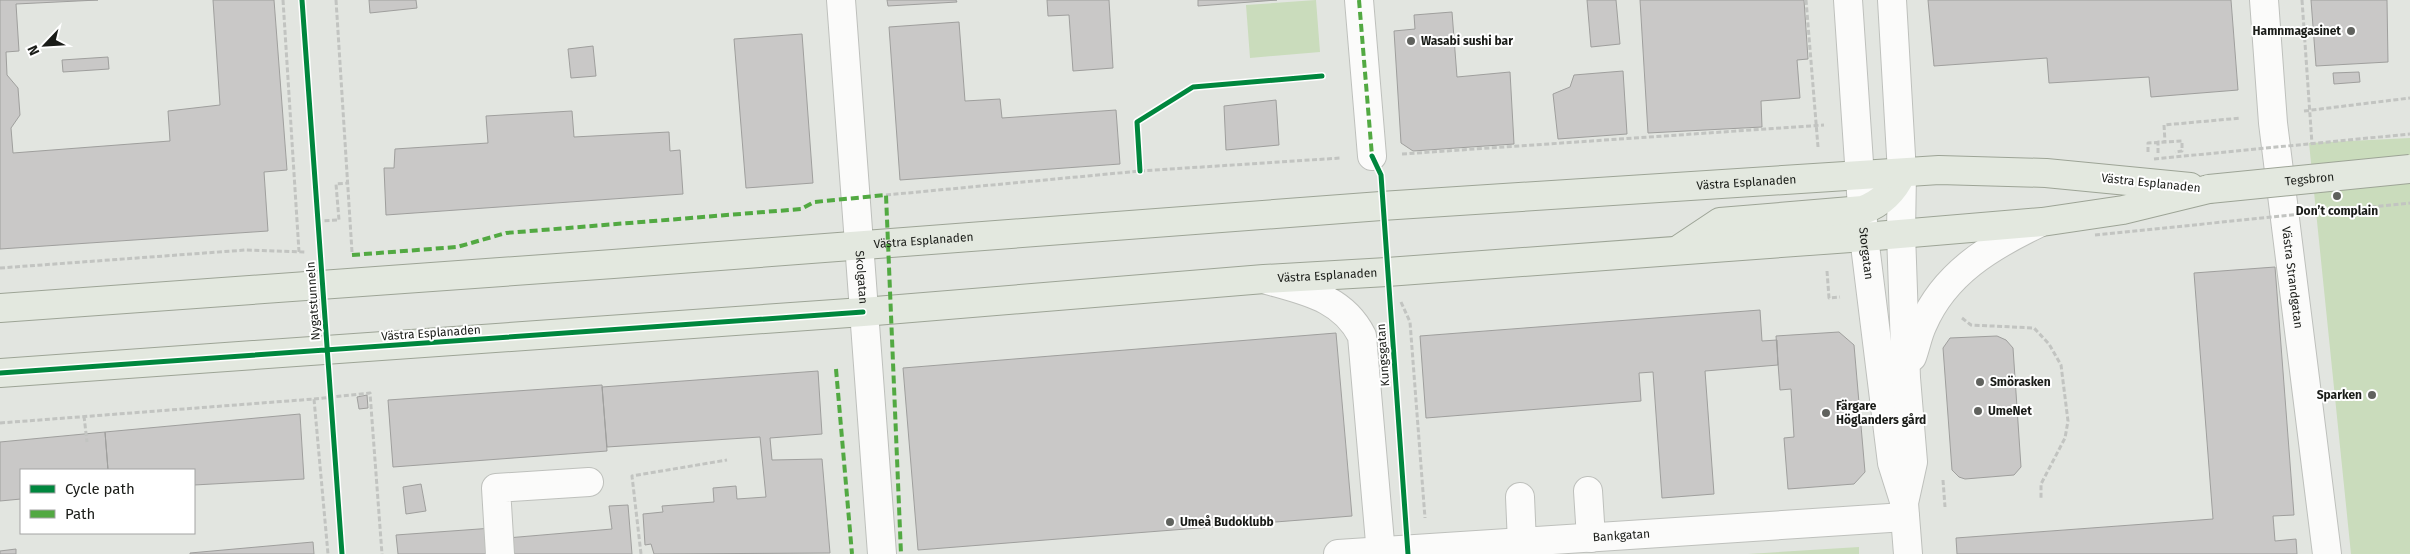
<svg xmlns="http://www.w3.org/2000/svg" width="2410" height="554" viewBox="0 0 2410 554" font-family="'Fira Sans',sans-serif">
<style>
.green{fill:#cadcbc}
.building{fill:#c9c8c7;stroke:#9f9f9d}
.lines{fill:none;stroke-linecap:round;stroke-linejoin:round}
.minor-casing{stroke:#bec0bc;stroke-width:30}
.major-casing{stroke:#9da496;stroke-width:30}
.path{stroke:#c2c4c1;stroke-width:3;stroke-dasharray:5 2.5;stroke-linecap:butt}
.minor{stroke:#fbfbfa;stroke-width:28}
.major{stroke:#e3e8df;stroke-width:28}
.major-bridge-casing{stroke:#9da496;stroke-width:30;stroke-linecap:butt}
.path-bridge{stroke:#c2c4c1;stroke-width:3;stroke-dasharray:5 2.5;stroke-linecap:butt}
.major-bridge{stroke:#e3e8df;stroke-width:28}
.quiet{stroke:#52a942;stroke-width:4;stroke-dasharray:8 4;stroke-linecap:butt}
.cycleway-casing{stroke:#fff;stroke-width:8}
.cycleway{stroke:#00873e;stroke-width:5}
.poi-dot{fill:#60625e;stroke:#fff;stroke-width:2}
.labels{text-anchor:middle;stroke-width:4;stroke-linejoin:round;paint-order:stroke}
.poi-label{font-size:12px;font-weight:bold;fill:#1a1c18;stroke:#fff;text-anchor:start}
.street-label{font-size:12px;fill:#1a1c18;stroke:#fff}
</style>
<rect width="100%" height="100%" fill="#e2e5e0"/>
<path class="green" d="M 1316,0 L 1320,52 L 1250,58 L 1246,5 Z
M 2410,138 L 2410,554 L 2351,554 L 2309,143 Z
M 1859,547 L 1859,554 L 1748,554 Z"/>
<path class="building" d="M 0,0 L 98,0 L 16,4 L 19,51 L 6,52 L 7,75 L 18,88 L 20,115 L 11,128 L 13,153 L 170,141 L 168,111 L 220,105 L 213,0 L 274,0 L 287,170 L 264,172 L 268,231 L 0,249 Z
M 369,0 L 416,0 L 417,8 L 370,13 Z
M 887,0 L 956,0 L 957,2 L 888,6 Z
M 1047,0 L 1109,0 L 1113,68 L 1073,71 L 1069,15 L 1048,16 Z
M 1198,0 L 1277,0 L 1198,6 Z
M 1587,0 L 1616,0 L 1620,44 L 1591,47 Z
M 1640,0 L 1804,0 L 1808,59 L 1797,60 L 1800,98 L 1761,101 L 1762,127 L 1648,133 Z
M 1928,0 L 2231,0 L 2238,90 L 2151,97 L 2149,77 L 2049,83 L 2047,58 L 1934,66 Z
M 2311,0 L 2387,0 L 2388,62 L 2316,66 Z
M 1452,12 L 1457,77 L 1510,72 L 1514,144 L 1413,151 L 1401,143 L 1394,31 L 1415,29 L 1414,15 Z
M 959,22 L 965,101 L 1000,99 L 1002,118 L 1116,110 L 1120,164 L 900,180 L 889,27 Z
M 802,34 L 813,183 L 746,188 L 734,39 Z
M 593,46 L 596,76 L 571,78 L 568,49 Z
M 108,57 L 109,69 L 63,72 L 62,60 Z
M 1623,71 L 1627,134 L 1558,139 L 1553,94 L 1570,87 L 1574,75 Z
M 2359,72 L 2360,82 L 2334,84 L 2333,73 Z
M 1276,100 L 1279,145 L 1226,150 L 1224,106 Z
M 572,111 L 574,137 L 669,132 L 670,151 L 680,150 L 683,194 L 386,215 L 384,168 L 394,168 L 395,149 L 488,143 L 486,116 Z
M 2275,267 L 2294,515 L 2273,516 L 2275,541 L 2296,539 L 2297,554 L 1957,554 L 1956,538 L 2213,519 L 2194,273 Z
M 1760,310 L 1762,341 L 1777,340 L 1778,365 L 1705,371 L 1714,494 L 1662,498 L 1653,372 L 1639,373 L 1641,401 L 1426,418 L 1420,336 Z
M 1839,332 L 1854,345 L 1865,472 L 1854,484 L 1788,489 L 1784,438 L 1794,437 L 1791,389 L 1780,390 L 1776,336 Z
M 1336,333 L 1352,516 L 918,550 L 903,368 Z
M 1997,336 L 2006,340 L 2013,348 L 2021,467 L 2014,475 L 1965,479 L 1959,477 L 1952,470 L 1943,348 L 1950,338 Z
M 818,371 L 822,434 L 770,438 L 772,460 L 822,459 L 830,553 L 654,554 L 651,544 L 645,545 L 643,514 L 663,512 L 662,506 L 714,502 L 713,488 L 736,486 L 737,499 L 766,497 L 760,437 L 607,447 L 602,387 Z
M 602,385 L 607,451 L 393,467 L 388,400 Z
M 367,395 L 368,408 L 359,409 L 357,397 Z
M 300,414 L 304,479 L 194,485 L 194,470 L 108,470 L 105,432 Z
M 105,432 L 108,470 L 21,470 L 21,499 L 0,501 L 0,442 Z
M 421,484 L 426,511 L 406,514 L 403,487 Z
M 628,505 L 632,554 L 508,554 L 507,538 L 612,529 L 609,506 Z
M 493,528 L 495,554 L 398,554 L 396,535 Z
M 313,542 L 314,554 L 190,554 L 190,553 Z
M 16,549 L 16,554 L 0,554 L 0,551 Z"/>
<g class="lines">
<defs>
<g id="minor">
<path id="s1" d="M 841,0 L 882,554"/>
<path d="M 1359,0 L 1372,156"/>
<path id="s2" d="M 1848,0 L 1864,237 L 1892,463 L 1904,501"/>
<path d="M 1892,0 L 1902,173 L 1901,233 L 1906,378 L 1913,462 L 1904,503 L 1908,554"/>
<path id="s3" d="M 2264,0 L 2273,123 L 2327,554"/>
<path d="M 1267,280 C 1306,291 1343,298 1362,336 L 1381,554"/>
<path d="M 1912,357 C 1916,346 1918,334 1923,324 C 1945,273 1991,246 2039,223"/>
<path d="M 1588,491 L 1591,538"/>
<path d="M 1520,497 L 1522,543"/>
<path d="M 500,554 L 496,488 L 589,482"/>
<path id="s4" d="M 1338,554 L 1905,517"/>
</g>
<g id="major">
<path d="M 1681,248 L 1720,222 L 1863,210 C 1882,203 1894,191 1902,173"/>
<path id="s5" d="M 0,308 L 613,264 L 1381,206 L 1939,170 L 2046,173 L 2190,187"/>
<path id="s6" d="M 0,373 L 863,312 L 1264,279 L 1387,272 L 1864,237 L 2042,222 L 2123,210 L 2209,189"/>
</g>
</defs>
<use href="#minor" class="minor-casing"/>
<use href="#major" class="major-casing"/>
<path class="path" d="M 283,0 L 299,252
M 336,0 L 352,252
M 1806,0 L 1818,147
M 2302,0 L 2312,144
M 2304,111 L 2410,98
M 2148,152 L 2148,143 L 2182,141 L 2182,151 L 2175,152
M 2158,153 L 2158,142 L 2165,142 L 2164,125 L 2241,118
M 1402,154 L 1824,125
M 886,195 L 1140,171 L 1341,158
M 317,221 L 339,220 L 336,184 L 349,183
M 0,268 L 246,250 L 306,252
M 1827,271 L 1829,298 L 1840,297
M 1401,302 L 1410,322 L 1425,518
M 1962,318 L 1971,325 L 2034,328 L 2049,344 L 2061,365 L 2068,421 L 2065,438 L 2041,484 L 2041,500
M 314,399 L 370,393 L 382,554
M 84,416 L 87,442
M 0,423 L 314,399 L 328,554
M 1943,480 L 1945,507
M 641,554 L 632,476 L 727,460"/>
<use href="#minor" class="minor"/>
<use href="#major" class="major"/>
<defs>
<g id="major-bridge">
<path id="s7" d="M 2209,189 L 2410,169"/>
</g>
</defs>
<use href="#major-bridge" class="major-bridge-casing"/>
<path class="path-bridge" d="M 2154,159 L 2410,134
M 2095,235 L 2410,203"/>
<use href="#major-bridge" class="major-bridge"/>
<path class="quiet" d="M 1359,0 L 1372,156
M 352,255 L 457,247 L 506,233 L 801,209 L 814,202 L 886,195 L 901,554
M 836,369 L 852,554"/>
<defs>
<path id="cycleway" d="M 302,0 L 342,554
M 1372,156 L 1381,175 L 1408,554
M 1140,171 L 1137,122 L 1193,87 L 1322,76
M 0,373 L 863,312"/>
</defs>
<use href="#cycleway" class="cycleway-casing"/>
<use href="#cycleway" class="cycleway"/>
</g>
<g class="poi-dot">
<circle cx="2351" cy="31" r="5"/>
<circle cx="1411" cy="41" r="5"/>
<circle cx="2337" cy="196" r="5"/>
<circle cx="1980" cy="382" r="5"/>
<circle cx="2372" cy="395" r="5"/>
<circle cx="1978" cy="411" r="5"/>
<circle cx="1826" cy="413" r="5"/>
<circle cx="1170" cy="522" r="5"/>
</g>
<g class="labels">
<g class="poi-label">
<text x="2341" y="35" text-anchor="end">Hamnmagasinet</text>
<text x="1421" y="45">Wasabi sushi bar</text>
<text x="2337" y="215" text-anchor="middle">Don’t complain</text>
<text x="1990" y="386">Smörasken</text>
<text x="2362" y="399" text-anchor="end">Sparken</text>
<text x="1836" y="410">Färgare<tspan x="1836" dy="14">Höglanders gård</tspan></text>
<text x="1988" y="415">UmeNet</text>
<text x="1180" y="526">Umeå Budoklubb</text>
</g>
<g class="street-label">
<text dy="4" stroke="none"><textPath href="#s7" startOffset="101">Tegsbron</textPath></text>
<text dy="4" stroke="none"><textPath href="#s5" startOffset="1751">Västra Esplanaden</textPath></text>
<text transform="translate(2151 183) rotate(6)" y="4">Västra Esplanaden</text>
<text dy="4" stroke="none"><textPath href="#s5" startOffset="926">Västra Esplanaden</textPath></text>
<text dy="4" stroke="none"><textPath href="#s2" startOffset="254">Storgatan</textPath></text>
<text dy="4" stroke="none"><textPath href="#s6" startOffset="1331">Västra Esplanaden</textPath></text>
<text dy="4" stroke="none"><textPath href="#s1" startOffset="278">Skolgatan</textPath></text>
<text dy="4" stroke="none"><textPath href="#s3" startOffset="279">Västra Strandgatan</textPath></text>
<text transform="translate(313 301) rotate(-94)" y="4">Nygatstunneln</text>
<text transform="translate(431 333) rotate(-4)" y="4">Västra Esplanaden</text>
<text transform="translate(1383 355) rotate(-94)" y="4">Kungsgatan</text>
<text dy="4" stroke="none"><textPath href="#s4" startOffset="284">Bankgatan</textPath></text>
</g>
</g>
<rect x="20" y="469" width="175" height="65" fill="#ffffff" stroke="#a3a4a3"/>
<rect x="30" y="485" width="25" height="8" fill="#00873e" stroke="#a3a4a3"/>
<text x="65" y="494" font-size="15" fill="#1a1c18">Cycle path</text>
<rect x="30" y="510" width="25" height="8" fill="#52a942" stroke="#a3a4a3"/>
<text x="65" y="519" font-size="15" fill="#1a1c18">Path</text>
<g transform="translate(45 45) rotate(245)" stroke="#ffffff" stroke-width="4" paint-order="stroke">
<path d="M0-4L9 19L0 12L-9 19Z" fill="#1a1c18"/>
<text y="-8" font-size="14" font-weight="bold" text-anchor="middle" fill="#1a1c18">N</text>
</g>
</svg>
